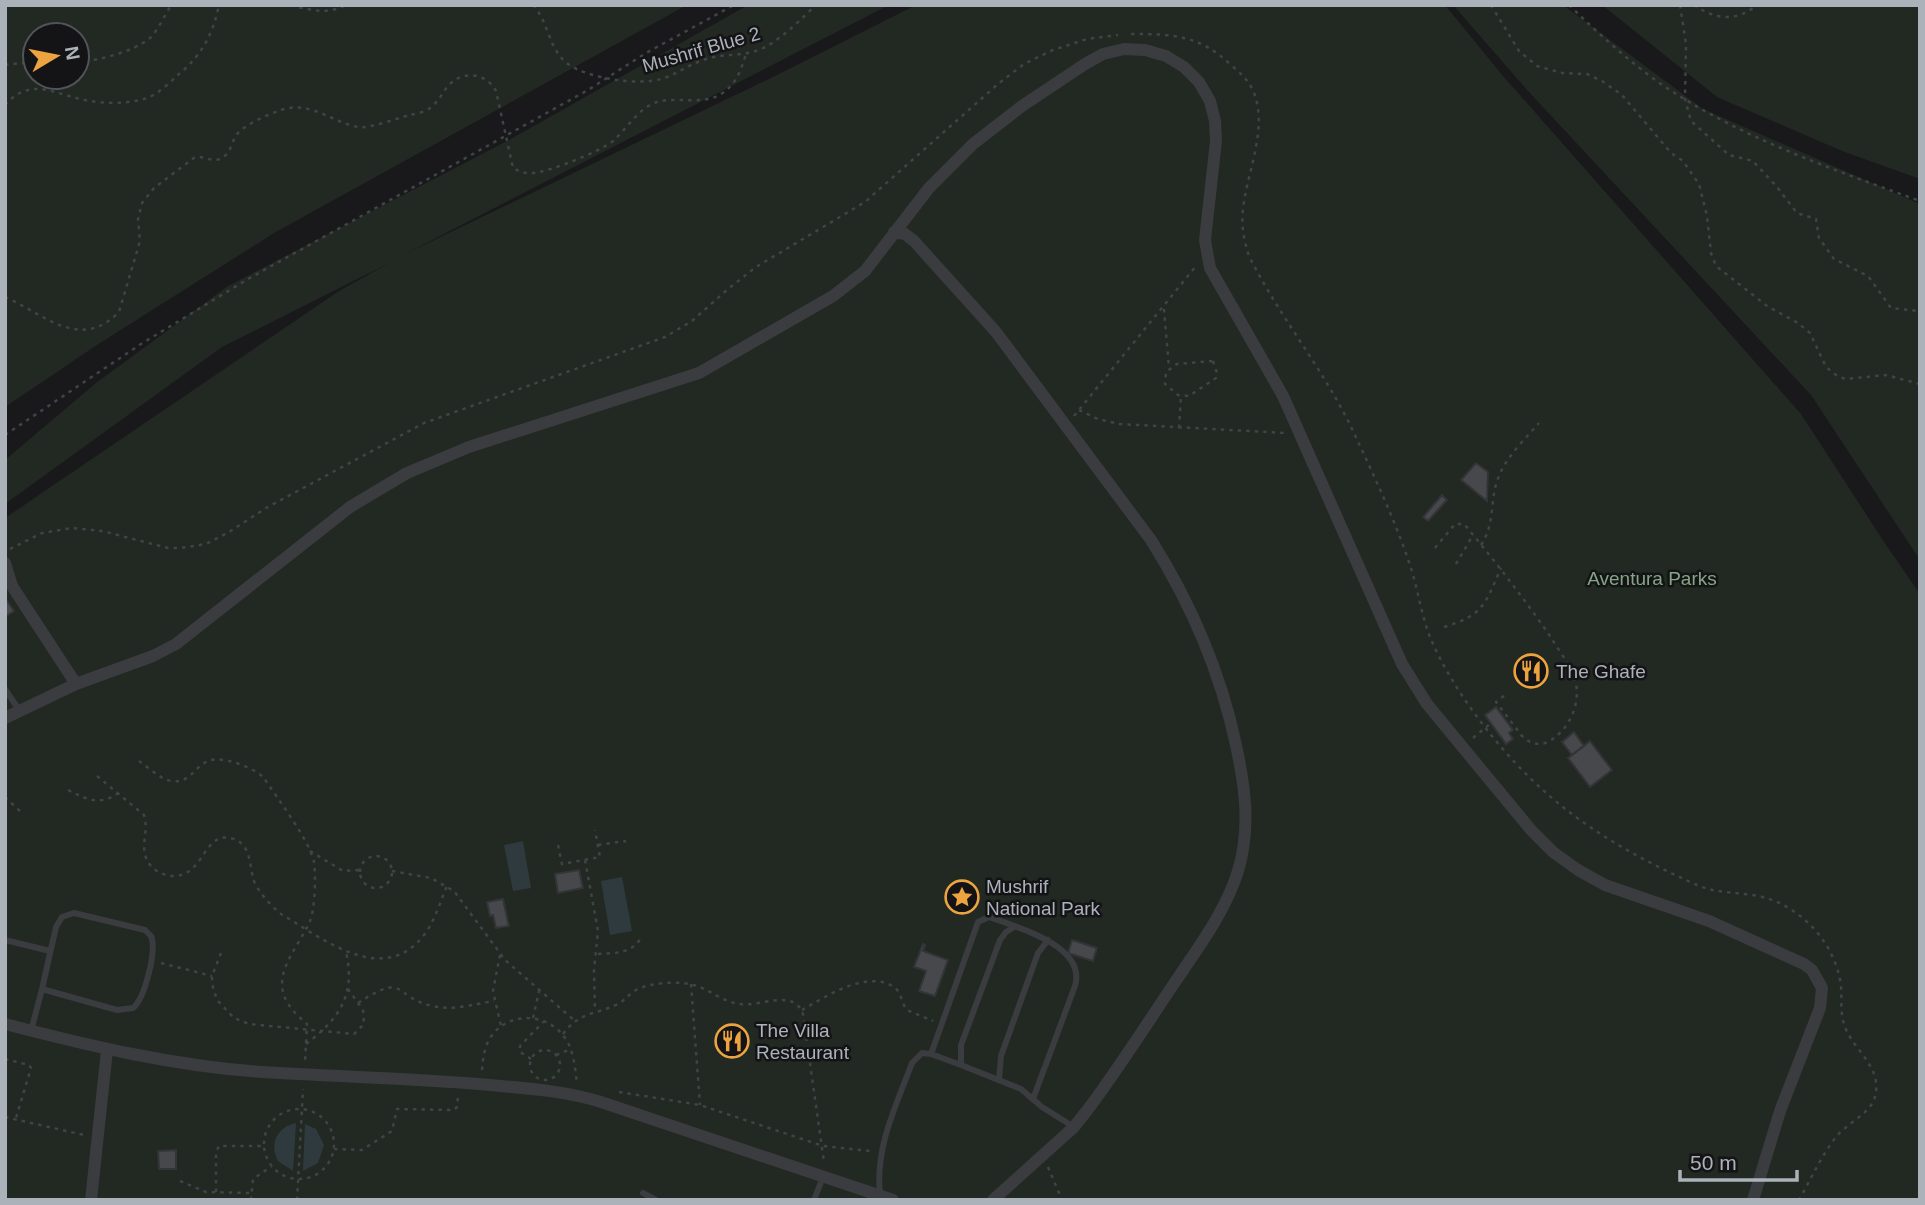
<svg xmlns="http://www.w3.org/2000/svg" width="1925" height="1205" viewBox="0 0 1925 1205" font-family="Helvetica,sans-serif">
<style>
.green{fill:#212922;fill-rule:evenodd}
.water{fill:#2f3a3f}
.building{fill:#46484b;stroke:#333437;stroke-width:2}
.lines{fill:none;stroke-linecap:round;stroke-linejoin:round}
.path{stroke:#404347;stroke-width:2.5;stroke-dasharray:3.5 5;stroke-linecap:butt}
.lane{stroke:#3a3c40;stroke-width:6}
.street{stroke:#3a3c40;stroke-width:12}
.labels{text-anchor:middle;stroke-width:5;stroke-linejoin:round;paint-order:stroke}
.street-label{font-size:19px;fill:#acb2ba;stroke:#141416}
.park-label{font-size:19px;fill:#85a584;stroke:#141416}
.poi-label{font-size:19px;fill:#acb2ba;stroke:#141416;text-anchor:start}
</style>
<rect width="100%" height="100%" fill="#19191b"/>
<path class="green" d="M 5,5 L 687,5 L 274,233 L 97,345 L 5,407 ZM 35,35 L 77,35 L 77,77 L 35,77 Z
M 748,5 L 889,5 L 405,254 L 775,76 L 916,5 L 1445,5 L 1503,76 L 1801,414 L 1886,545 L 1920,594 L 1920,1200 L 5,1200 L 5,518 L 339,291 L 389,263 L 222,347 L 5,504 L 5,460 L 96,383 L 228,286 L 509,140 Z
M 1453,5 L 1563,5 L 1703,109 L 1920,204 L 1920,560 L 1811,395 L 1528,91 Z
M 1602,5 L 1920,5 L 1920,179 L 1842,151 L 1717,97 Z"/>
<path class="water" d="M 523,841 L 531,888 L 513,891 L 504,845 Z
M 622,877 L 632,931 L 610,935 L 601,881 Z
M 296,1123 L 293,1171 L 278,1161 C 269,1144 277,1127 296,1123 Z
M 305,1124 L 316,1129 L 324,1145 L 318,1163 L 303,1171 Z"/>
<path class="building" d="M 1476,463 L 1488,472 L 1487,501 L 1461,480 Z
M 1442,495 L 1447,500 L 1428,521 L 1423,517 Z
M 5,598 L 14,611 L 5,617 Z
M 1496,707 L 1513,730 L 1509,733 L 1513,739 L 1506,744 L 1485,715 Z
M 1574,732 L 1584,746 L 1572,755 L 1562,742 Z
M 1590,741 L 1612,770 L 1590,787 L 1568,758 Z
M 579,870 L 583,888 L 558,893 L 555,874 Z
M 503,899 L 509,926 L 496,928 L 493,915 L 490,916 L 487,902 Z
M 1072,940 L 1097,948 L 1093,961 L 1068,953 Z
M 923,944 L 925,945 L 923,951 L 948,960 L 935,996 L 919,991 L 926,971 L 914,967 Z
M 176,1150 L 176,1169 L 159,1169 L 158,1151 Z"/>
<g class="lines">
<path class="path" d="M 291,5 C 309,10 329,15 345,5
M 533,5 C 549,22 548,49 568,64 C 587,78 638,86 661,79 C 678,74 692,62 710,58 C 729,53 748,57 767,46 C 785,36 801,19 816,5
M 1491,5 L 1519,51 L 1537,66 L 1562,73 L 1587,74 L 1602,81 L 1622,95 L 1671,153 L 1683,161 L 1699,184 L 1707,216 L 1711,253 L 1716,266 L 1767,306 L 1798,323 L 1810,333 L 1826,367 L 1836,375 L 1845,379 L 1886,375 L 1920,384
M 1569,5 C 1597,32 1626,59 1658,82 C 1738,137 1829,168 1920,201
M 1680,5 L 1686,44 L 1685,99 L 1691,121 L 1729,155 L 1753,161 L 1777,187 L 1797,213 L 1816,219 L 1819,238 L 1834,259 L 1868,276 L 1891,308 L 1918,311 L 1920,314
M 1694,5 C 1716,20 1736,22 1757,5
M 1131,34 C 1173,34 1199,35 1230,64 C 1240,73 1249,80 1254,93 C 1268,129 1247,172 1243,209 C 1241,225 1244,241 1249,256 C 1280,318 1325,371 1354,433 C 1374,476 1395,520 1410,565 C 1418,589 1421,614 1430,637 C 1452,690 1501,753 1544,791 C 1588,831 1643,861 1697,885 C 1715,893 1733,892 1752,895 C 1783,899 1811,920 1827,946 C 1834,958 1840,973 1841,987 C 1842,999 1840,1012 1844,1024 C 1850,1044 1869,1057 1875,1077 C 1877,1085 1877,1094 1873,1102 C 1865,1116 1848,1123 1837,1136 C 1822,1154 1811,1179 1799,1200
M 77,63 C 101,59 131,53 150,38 C 158,30 165,15 171,5
M 5,65 L 22,63 L 35,65
M 5,105 C 31,76 53,94 85,100 C 103,104 126,104 144,99 C 158,95 169,83 179,74 C 202,55 213,34 219,5
M 5,297 C 44,314 80,352 119,312 L 140,241 L 138,219 L 142,203 L 154,188 L 195,157 C 204,156 211,162 220,159 C 232,154 231,140 238,133 C 248,123 267,115 281,110 C 310,100 331,122 358,127 C 369,129 398,118 410,115 C 416,114 425,112 430,108 C 439,102 443,90 451,83 C 465,70 487,74 496,91 L 513,168 C 520,172 525,174 533,173 C 549,172 601,151 613,141 C 627,129 638,108 657,102 C 678,96 701,106 721,94 C 736,85 741,70 746,54
M 1164,309 L 1169,368
M 1213,361 L 1217,373 L 1216,378 L 1189,396 L 1178,395 L 1165,384 L 1166,372 L 1177,364 Z
M 1079,410 L 1098,419 L 1119,424 L 1286,433
M 1074,416 L 1196,266
M 1179,428 L 1181,396
M 5,435 L 141,344 L 248,279 L 588,90 L 646,53 L 734,5
M 1481,545 C 1496,523 1489,499 1499,476 C 1507,456 1525,439 1539,423
M 1435,548 L 1455,524 L 1464,524 C 1494,560 1523,597 1550,636 C 1559,651 1572,667 1576,684 C 1580,705 1569,729 1551,740 C 1541,747 1530,744 1522,736 L 1496,702 L 1505,695
M 10,549 L 42,533 L 72,528 L 102,531 L 168,548 L 181,548 L 206,544 L 229,532 L 266,508 L 424,423 L 665,337 L 692,321 L 728,289 L 756,267 L 865,202 L 998,84 L 1024,64 L 1053,50 L 1087,39 L 1118,35
M 1456,564 L 1473,535
M 1444,627 C 1484,615 1485,604 1501,568
M 1473,738 L 1491,723
M 139,761 C 148,767 160,779 171,781 C 190,784 194,767 208,761 C 222,755 255,768 264,778 C 277,798 310,841 314,862 C 316,875 315,909 310,921 C 298,949 266,978 292,1009 C 296,1015 302,1019 307,1024 L 305,1062
M 97,776 L 144,815 C 150,832 137,850 151,866 C 157,873 166,876 175,876 C 206,874 203,829 234,839 C 252,846 249,866 254,881 C 260,894 270,905 281,914 C 322,938 383,988 424,935 C 435,921 440,902 447,886
M 68,790 C 86,799 99,806 117,794
M 5,797 L 22,813
M 558,845 L 562,864 L 600,857 L 595,830
M 598,845 L 626,841
M 310,851 L 343,871 L 360,870
M360 872a16 16 0 1 1 32 0a16 16 0 1 1-32 0Z
M 585,860 L 598,931 L 594,970 L 595,1011
M 392,871 L 431,878 L 454,891 L 505,960 L 575,1021
M 221,953 L 212,976 L 212,984 L 217,1000 L 234,1018 L 249,1024 L 354,1034 L 364,1024 L 363,1010 L 348,989
M 598,954 C 615,953 631,954 641,938
M 500,955 L 493,991 L 501,1026
M 161,963 L 212,976
M 691,984 L 700,1105
M 358,1003 C 408,971 391,997 433,1006 C 452,1011 475,1004 494,1001
M 802,1010 C 825,997 867,969 894,987 C 902,993 901,1003 907,1010 L 933,1021
M 533,1018 L 539,991
M 563,1034 C 580,1011 596,1015 618,1004 C 625,1000 629,994 636,990 C 649,983 675,981 689,984 C 708,987 721,1002 740,1004 C 760,1007 794,988 803,1014 L 824,1162
M 306,1044 C 339,1019 356,995 346,952
M530 1065a15 15 0 1 1 30 0a15 15 0 1 1-30 0Z
M 556,1055 L 571,1049
M 5,1059 L 29,1065 L 31,1068 L 16,1118
M 531,1059 L 520,1052 L 520,1046 L 543,1022
M 482,1070 C 483,1059 484,1048 490,1038 C 508,1010 550,1012 567,1041 C 574,1053 575,1069 577,1083
M 619,1092 L 700,1105 L 823,1146 L 870,1151
M264 1144a35 35 0 1 1 70 0a35 35 0 1 1-70 0Z
M 5,1117 L 84,1135
M 334,1149 L 362,1150 L 392,1131 L 397,1109 L 454,1110 L 457,1107 L 458,1096
M 1048,1167 L 1062,1200
M 180,1181 L 206,1192 L 251,1193
M 216,1192 L 216,1152 L 219,1146 L 264,1146
M 251,1200 L 253,1179 L 272,1166
M 297,1200 L 303,1089"/>
<path class="lane" d="M 5,689 L 19,710
M 74,913 L 145,930 L 151,936 C 157,950 145,998 133,1008 L 117,1010 L 42,989 L 56,927 L 62,917 Z
M 5,940 L 50,951
M 31,1031 L 42,989
M 931,1054 L 978,922 L 989,917 C 1017,927 1087,946 1075,986 L 1033,1099
M 961,1065 L 961,1045 L 1000,940 L 1006,932 L 1014,927
M 999,1080 L 1001,1056 L 1038,953 L 1048,940
M 643,1193 L 656,1200
M 880,1194 C 875,1147 896,1106 912,1063 L 922,1053 L 931,1054 L 961,1065 L 1021,1089 L 1042,1107 L 1074,1127
M 814,1200 L 823,1177"/>
<path class="street" d="M 894,232 L 905,234 L 914,241 L 996,332 L 1151,540 C 1192,605 1220,670 1236,745 C 1245,787 1251,828 1238,871 C 1225,913 1197,949 1173,985 C 1145,1027 1118,1069 1089,1108 L 1074,1127 L 993,1200
M 5,563 L 12,586 L 76,684
M 5,718 L 76,684 L 153,656 L 176,644 L 350,507 L 407,473 L 469,447 L 699,373 L 833,296 L 865,271 L 929,188 L 973,144 L 1022,106 L 1085,64 L 1103,54 L 1124,49 L 1145,50 L 1166,56 L 1184,67 L 1199,82 L 1210,101 L 1215,121 L 1216,141 L 1205,240 L 1210,268 L 1283,396 L 1402,664 L 1427,704 L 1531,830 L 1553,852 L 1578,870 L 1605,885 L 1709,921 L 1804,964 L 1812,970 L 1822,988 L 1820,1008 L 1780,1111 L 1753,1200
M 5,1024 C 90,1046 174,1066 262,1072 C 342,1077 422,1078 501,1086 C 535,1089 569,1092 601,1102 L 893,1200
M 91,1200 L 107,1050"/>
</g>
<defs>
<symbol id="restaurant-ring" viewBox="-11 -11 22 22"><circle r="9.5" fill="#141416" stroke="#eca441" stroke-width="1.5"/><path d="M-5-6h1v4h1v-4h1v4h1v-4h1v5L-1.5 .5V6h-2V.5L-5-1ZM5-6V6H3V1.5H1.5Q1.5-4 5-6Z" fill="#eca441"/></symbol>
<symbol id="sight-ring" viewBox="-11 -11 22 22"><circle r="9.5" fill="#141416" stroke="#eca441" stroke-width="1.5"/><path d="M0-6L1.8-2.2L6-1.7L2.9 1.2L3.7 5.4L0 3.3L-3.7 5.4L-2.9 1.2L-6-1.7L-1.8-2.2Z" fill="#eca441"/></symbol>
</defs>
<g fill-rule="evenodd">
<use href="#restaurant-ring" x="1512" y="652" width="38" height="38"/>
<use href="#sight-ring" x="943" y="878" width="38" height="38"/>
<use href="#restaurant-ring" x="713" y="1022" width="38" height="38"/>
</g>
<g class="labels">
<g class="street-label">
<text transform="translate(701 49) rotate(-16)" y="7">Mushrif Blue 2</text>
</g>
<g class="park-label">
<text x="1652" y="585">Aventura Parks</text>
</g>
<g class="poi-label">
<text x="1556" y="678">The Ghafe</text>
<text x="986" y="893">Mushrif<tspan x="986" dy="22">National Park</tspan></text>
<text x="756" y="1037">The Villa<tspan x="756" dy="22">Restaurant</tspan></text>
</g>
</g>
<rect width="1925" height="1205" fill="none" stroke="#acb2ba" stroke-width="14"/>
<g transform="translate(56 56) rotate(80)"><circle r="33" fill="#141416" stroke="#515358" stroke-width="2"/>
<path d="M0-5L12 26L0 18L-12 26Z" fill="#eca441"/>
<text y="-10" font-size="19" font-weight="bold" text-anchor="middle" fill="#acb2ba">N</text>
</g>
<path d="M1680 1170v10h117v-10" fill="none" stroke="#acb2ba" stroke-width="3.5"/>
<text x="1690" y="1170" font-size="21" fill="#acb2ba" stroke="#141416" stroke-width="5" paint-order="stroke">50 m</text>
</svg>
